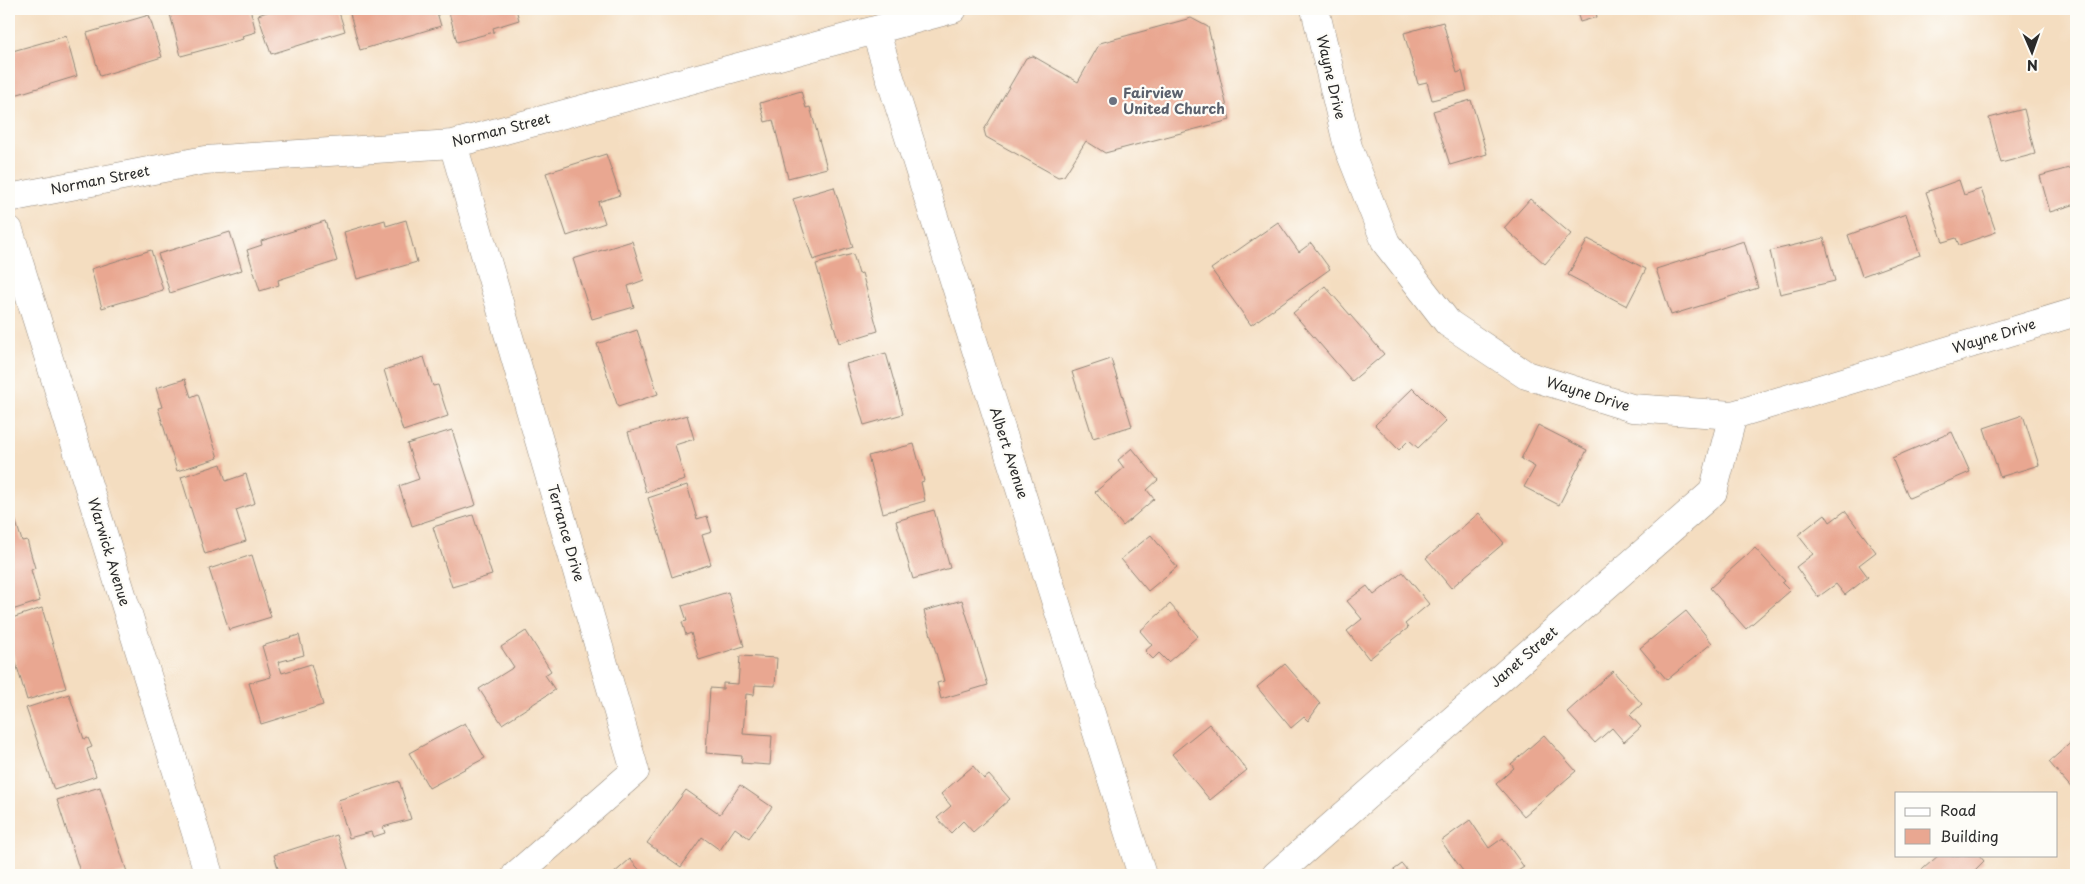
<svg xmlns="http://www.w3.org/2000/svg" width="2085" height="884" viewBox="0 0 2085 884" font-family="'Playpen Sans',sans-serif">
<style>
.building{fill:#e9a791}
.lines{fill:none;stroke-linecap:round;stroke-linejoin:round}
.minor-casing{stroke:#908476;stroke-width:29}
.minor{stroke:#fff;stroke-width:28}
.worship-dot{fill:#6b7280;stroke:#fdfcf7;stroke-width:2}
.labels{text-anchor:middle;stroke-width:4.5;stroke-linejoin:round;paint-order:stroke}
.street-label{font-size:14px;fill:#2b2b2b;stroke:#fdfcf7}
.worship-label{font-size:14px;font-weight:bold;fill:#5b616d;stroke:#fdfcf7;text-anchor:start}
</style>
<rect width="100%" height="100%" fill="#fdfcf7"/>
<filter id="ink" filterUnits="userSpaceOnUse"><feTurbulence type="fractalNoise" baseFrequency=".02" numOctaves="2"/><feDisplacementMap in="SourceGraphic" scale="10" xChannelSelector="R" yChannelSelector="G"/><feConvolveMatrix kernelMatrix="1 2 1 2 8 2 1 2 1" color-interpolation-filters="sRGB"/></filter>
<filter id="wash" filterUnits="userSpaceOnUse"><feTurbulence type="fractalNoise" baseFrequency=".0096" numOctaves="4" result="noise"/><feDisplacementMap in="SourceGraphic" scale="20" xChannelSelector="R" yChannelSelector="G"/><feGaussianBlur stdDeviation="1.12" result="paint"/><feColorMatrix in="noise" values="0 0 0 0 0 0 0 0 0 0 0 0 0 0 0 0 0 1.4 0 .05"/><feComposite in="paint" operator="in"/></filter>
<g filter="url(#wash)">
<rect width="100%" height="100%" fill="#f4ddc0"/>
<g id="blocks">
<path class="building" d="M 189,9 L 250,9 L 256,32 L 242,36 L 243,39 L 181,56 L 170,14 Z
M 276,9 L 338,9 L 345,31 L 271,54 L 258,15 Z
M 352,9 L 436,9 L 441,26 L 360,50 L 349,10 Z
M 448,9 L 516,9 L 519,20 L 493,28 L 494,32 L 457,42 Z
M 1576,9 L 1595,9 L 1597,17 L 1580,22 Z
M 149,15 L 162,57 L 100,76 L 87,33 Z
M 1191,18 L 1208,27 L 1230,120 L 1105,153 L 1086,141 L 1064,176 L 1058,177 L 986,137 L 984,130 L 1026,58 L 1033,56 L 1078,82 L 1100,43 Z
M 1443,22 L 1457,73 L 1462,71 L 1467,91 L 1432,100 L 1427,82 L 1418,84 L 1404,33 Z
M 66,36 L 77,76 L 15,95 L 9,74 L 9,52 Z
M 801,91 L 806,108 L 810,107 L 827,168 L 788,178 L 773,120 L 765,122 L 760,103 Z
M 1471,100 L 1487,154 L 1450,165 L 1433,111 Z
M 2024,109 L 2035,154 L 2001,163 L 1989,118 Z
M 606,154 L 620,195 L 598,202 L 605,223 L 567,236 L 546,173 Z
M 2076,166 L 2076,204 L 2050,212 L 2040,176 Z
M 1959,180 L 1964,195 L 1981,189 L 1996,232 L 1959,245 L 1956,238 L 1943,242 L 1926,192 Z
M 834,187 L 853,247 L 813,260 L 793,199 Z
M 1530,199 L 1571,234 L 1545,264 L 1504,228 Z
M 1906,214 L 1920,255 L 1862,276 L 1848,235 Z
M 385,220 L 386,226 L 406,220 L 417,262 L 357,279 L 344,232 Z
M 325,221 L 337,261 L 278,280 L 279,285 L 260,291 L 247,250 L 262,245 L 261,241 Z
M 1278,222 L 1299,252 L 1311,243 L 1330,269 L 1251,325 L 1211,269 Z
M 230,232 L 242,270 L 170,293 L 158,254 Z
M 1824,238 L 1835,281 L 1780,294 L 1770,251 Z
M 1588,239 L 1646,269 L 1627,306 L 1568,275 Z
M 632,241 L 644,280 L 628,286 L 634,307 L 592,319 L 573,259 Z
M 1744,241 L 1758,288 L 1671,315 L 1656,269 Z
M 151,250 L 163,290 L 102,308 L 91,269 Z
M 853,254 L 859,274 L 862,273 L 878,331 L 839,343 L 816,264 Z
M 1325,286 L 1384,354 L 1352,381 L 1293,313 Z
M 637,330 L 658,394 L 618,407 L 597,344 Z
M 886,353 L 903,414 L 864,425 L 846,364 Z
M 424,357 L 433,386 L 438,385 L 448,416 L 403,431 L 384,370 Z
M 1111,359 L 1132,426 L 1093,438 L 1072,372 Z
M 185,379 L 191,397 L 198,394 L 218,458 L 177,471 L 158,408 L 162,407 L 156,388 Z
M 1413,388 L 1446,421 L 1418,448 L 1409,440 L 1399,450 L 1375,425 Z
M 687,415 L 694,439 L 675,445 L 685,480 L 646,492 L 628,432 Z
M 2023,415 L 2039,465 L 2000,477 L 1984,428 Z
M 1538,425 L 1587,450 L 1559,505 L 1524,487 L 1535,467 L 1521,459 Z
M 452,430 L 476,505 L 412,526 L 399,486 L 419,479 L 407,444 Z
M 1952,432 L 1970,472 L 1909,498 L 1892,458 Z
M 914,444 L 924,481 L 921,482 L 925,501 L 883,513 L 868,456 Z
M 1132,448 L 1158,480 L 1147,490 L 1154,499 L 1123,526 L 1095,492 L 1124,468 L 1118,460 Z
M 221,464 L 226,481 L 246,474 L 255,503 L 236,510 L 246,541 L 205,554 L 181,477 Z
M 687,485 L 697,519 L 707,516 L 712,532 L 702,535 L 711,564 L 672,577 L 648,498 Z
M 934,510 L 950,568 L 913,579 L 896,521 Z
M 1845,511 L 1876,552 L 1859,565 L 1868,577 L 1845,595 L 1836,584 L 1818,597 L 1796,567 L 1813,554 L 1798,535 L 1825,514 L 1830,522 Z
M 1479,513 L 1504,543 L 1451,588 L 1426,558 Z
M 473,515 L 492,575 L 452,587 L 433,527 Z
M 15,519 L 22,541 L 27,540 L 35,568 L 31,570 L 40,601 L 9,611 L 9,521 Z
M 1151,535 L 1177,567 L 1148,591 L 1121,559 Z
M 1755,548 L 1785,581 L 1782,583 L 1790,591 L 1746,629 L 1710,588 Z
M 252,555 L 271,617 L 229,630 L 209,569 Z
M 1403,572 L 1429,604 L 1405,624 L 1408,628 L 1369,659 L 1347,631 L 1362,619 L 1347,601 L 1367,586 L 1374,595 Z
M 728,592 L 744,646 L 699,660 L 691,633 L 686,635 L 682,622 L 687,621 L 682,606 Z
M 962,600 L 988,685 L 941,699 L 937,683 L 944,681 L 924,611 Z
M 1170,604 L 1198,636 L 1168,662 L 1159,653 L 1153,659 L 1145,651 L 1152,645 L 1140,631 Z
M 42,608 L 66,688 L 27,700 L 9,640 L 9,619 Z
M 1686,611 L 1712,643 L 1667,680 L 1640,648 Z
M 526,631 L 551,671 L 545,675 L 555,690 L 502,724 L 479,689 L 514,667 L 501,647 Z
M 299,635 L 304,655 L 278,662 L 282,673 L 311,664 L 323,705 L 261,724 L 249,683 L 271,677 L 262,646 Z
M 740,656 L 777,658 L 775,686 L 755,685 L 754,695 L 746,694 L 743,734 L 772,736 L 770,765 L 741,763 L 742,756 L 706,753 L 710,688 L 723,689 L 723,683 L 738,684 Z
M 1285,664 L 1320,704 L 1308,721 L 1304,717 L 1291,728 L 1257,687 Z
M 1613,671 L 1642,704 L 1630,715 L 1641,727 L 1624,742 L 1612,728 L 1595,743 L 1567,712 Z
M 69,694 L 84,739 L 88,738 L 92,747 L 87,749 L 96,776 L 54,790 L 26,708 Z
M 465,723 L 485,758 L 429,788 L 409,753 Z
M 1209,724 L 1247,770 L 1210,800 L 1172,754 Z
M 1544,735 L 1576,771 L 1524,816 L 1496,784 L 1514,768 L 1511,764 Z
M 2076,738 L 2076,789 L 2074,791 L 2049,762 Z
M 973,766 L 984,779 L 989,775 L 1010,799 L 973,832 L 963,821 L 951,833 L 937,818 L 951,806 L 941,794 Z
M 399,781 L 411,819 L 383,827 L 385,833 L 373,837 L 371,832 L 349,838 L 338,800 Z
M 740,785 L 772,807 L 749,838 L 735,828 L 720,850 L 702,837 L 681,867 L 647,843 L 686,790 L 720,814 Z
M 100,787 L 127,872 L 115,875 L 81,875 L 57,800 Z
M 1470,820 L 1489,848 L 1503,838 L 1524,867 L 1512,875 L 1466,875 L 1441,841 Z
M 337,835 L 350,875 L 280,875 L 274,855 Z
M 1939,855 L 1979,855 L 1984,861 L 1975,870 L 1978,873 L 1975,875 L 1916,875 Z
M 630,859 L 644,875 L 612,875 Z
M 1402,864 L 1411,875 L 1387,875 Z"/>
</g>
</g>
<g filter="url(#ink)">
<use href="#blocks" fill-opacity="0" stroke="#908476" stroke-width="1"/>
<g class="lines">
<defs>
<path id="minor" d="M 1315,9 L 1348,147 L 1386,243 L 1448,323 L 1526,375 L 1632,408 L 1733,415 L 2076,312
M 875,30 L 1142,875
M 453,144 L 635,771 L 516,875
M 9,198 L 205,160 L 453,144 L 953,9
M 9,230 L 209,875
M 1276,875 L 1713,492 L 1733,415"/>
</defs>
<use href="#minor" class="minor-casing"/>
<use href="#minor" class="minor"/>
</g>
</g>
<circle class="worship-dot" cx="1113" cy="101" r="5"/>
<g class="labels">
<g class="street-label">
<text transform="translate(1331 77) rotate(77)" y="5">Wayne Drive</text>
<text transform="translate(501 130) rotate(-14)" y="5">Norman Street</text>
<text transform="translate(100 180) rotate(-11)" y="5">Norman Street</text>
<text transform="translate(1994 336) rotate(-17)" y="5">Wayne Drive</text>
<text transform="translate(1588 394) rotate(17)" y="5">Wayne Drive</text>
<text transform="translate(1009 453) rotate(72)" y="5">Albert Avenue</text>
<text transform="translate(566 533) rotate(74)" y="5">Terrance Drive</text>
<text transform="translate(109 552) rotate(73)" y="5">Warwick Avenue</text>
<text transform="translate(1524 657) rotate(-41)" y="5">Janet Street</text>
</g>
<g class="worship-label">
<text x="1123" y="98">Fairview<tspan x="1123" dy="16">United Church</tspan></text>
</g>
</g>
<rect width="2085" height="884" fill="none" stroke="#fdfcf7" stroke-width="30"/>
<rect x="1895" y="792" width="162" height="65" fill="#fdfcf7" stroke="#a9a8a5"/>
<rect x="1905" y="808" width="25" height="8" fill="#ffffff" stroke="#a9a8a5"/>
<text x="1940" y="816" font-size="15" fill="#2b2b2b">Road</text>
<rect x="1905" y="829" width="25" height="15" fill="#e9a791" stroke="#a9a8a5"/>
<text x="1940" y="842" font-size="15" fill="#2b2b2b">Building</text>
<g transform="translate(2032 52) rotate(178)" stroke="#fdfcf7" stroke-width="4" paint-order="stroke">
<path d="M0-4L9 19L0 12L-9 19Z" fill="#2b2b2b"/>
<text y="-8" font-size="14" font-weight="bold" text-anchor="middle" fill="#2b2b2b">N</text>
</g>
</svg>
